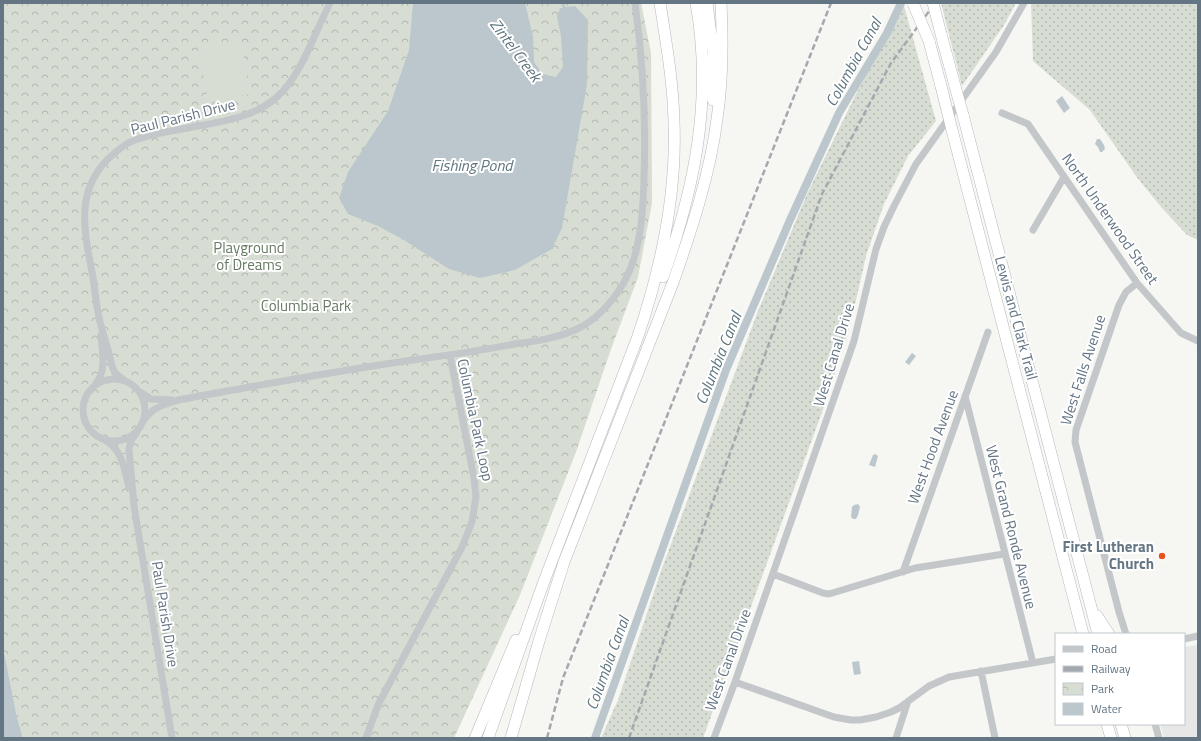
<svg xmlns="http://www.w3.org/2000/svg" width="1201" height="741" viewBox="0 0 1201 741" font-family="'Titillium Web',sans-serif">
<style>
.built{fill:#e6e7e6}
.grass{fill:url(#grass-dots)}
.park{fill:url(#park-crowns)}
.garden{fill:#d7ddd3}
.water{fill:#bcc7cd}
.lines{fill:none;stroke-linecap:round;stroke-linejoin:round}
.stream{stroke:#bcc7cd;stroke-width:2.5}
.canal{stroke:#bcc7cd;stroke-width:8}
.highway-casing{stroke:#b6b9bc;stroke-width:12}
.minor{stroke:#c3c7ca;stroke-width:7}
.highway{stroke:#fff;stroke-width:11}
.rail{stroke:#a3a9af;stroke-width:2.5;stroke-dasharray:6 3;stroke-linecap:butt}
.highway-bridge-casing{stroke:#b6b9bc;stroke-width:12;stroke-linecap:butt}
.highway-bridge{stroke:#fff;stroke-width:11}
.poi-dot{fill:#e65422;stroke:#fff;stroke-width:1.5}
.labels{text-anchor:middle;stroke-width:4;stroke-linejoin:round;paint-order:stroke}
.street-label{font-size:15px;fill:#647584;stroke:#fff}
.park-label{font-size:15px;fill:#677b63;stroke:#fff}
.poi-label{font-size:15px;font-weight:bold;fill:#647584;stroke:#fff;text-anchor:end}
.water-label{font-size:16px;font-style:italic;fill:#607780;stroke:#fff}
</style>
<defs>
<pattern id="grass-dots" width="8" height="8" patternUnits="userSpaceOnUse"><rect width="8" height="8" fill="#d7ddd3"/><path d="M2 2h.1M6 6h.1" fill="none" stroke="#b2b8b1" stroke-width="1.8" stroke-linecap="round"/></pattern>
<pattern id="park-crowns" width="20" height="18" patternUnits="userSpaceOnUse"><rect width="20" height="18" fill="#d7ddd3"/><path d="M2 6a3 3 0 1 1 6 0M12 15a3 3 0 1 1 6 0" fill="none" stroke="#b2b8b1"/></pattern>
</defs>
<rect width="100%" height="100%" fill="#f6f6f2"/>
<path class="built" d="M 1198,645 L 1198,738 L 1164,738 L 1160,724 L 1184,724 L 1184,647 Z"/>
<path class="grass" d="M 941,3 L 1016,3 L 1004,25 L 962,86 Z
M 1031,3 L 1198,3 L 1198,240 L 1187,235 L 1161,207 L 1136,176 L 1090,110 L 1033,61 Z
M 904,6 L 936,121 L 908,156 L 884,204 L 866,256 L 851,322 L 825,404 L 703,738 L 601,738 L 618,700 L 661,571 L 758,311 L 807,194 L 859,88 Z"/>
<path class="park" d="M 3,3 L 641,3 L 651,53 L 652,203 L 638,277 L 610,352 L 576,452 L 520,595 L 454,738 L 23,738 L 17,717 L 3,647 Z"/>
<path class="garden" d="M 241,40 L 250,94 L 208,101 L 198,47 Z"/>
<path class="water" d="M 413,3 L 525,3 L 533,37 L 534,62 L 542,74 L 556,77 L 563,67 L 561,36 L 557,17 L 560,8 L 575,6 L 588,20 L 587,84 L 562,228 L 552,249 L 515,270 L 480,278 L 449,269 L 404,240 L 378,226 L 348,214 L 339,198 L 348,172 L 388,111 L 409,50 Z
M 1062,96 L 1070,108 L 1064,113 L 1056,101 Z
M 1097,139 L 1100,139 L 1104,145 L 1105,149 L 1102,152 L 1100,152 L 1098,147 L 1095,144 Z
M 912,353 L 916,356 L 909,365 L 905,362 Z
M 875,454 L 878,456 L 875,467 L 869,465 L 873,455 Z
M 858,504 L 860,507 L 858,515 L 856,519 L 853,519 L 851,517 L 852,507 L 854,505 Z
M 3,647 L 17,717 L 23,738 L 3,738 Z
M 859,661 L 861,674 L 854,675 L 852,662 Z"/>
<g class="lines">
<path class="stream" d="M 563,3 L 565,10"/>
<path class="canal" d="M 595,738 L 726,370 L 790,220 L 839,113 L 887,33 L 901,3"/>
<defs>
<path id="highway" d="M 707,3 L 713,52 L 713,100
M 941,34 L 955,86
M 929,41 L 941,86
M 963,115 L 1098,634
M 952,130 L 1083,634
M 663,277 C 695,187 713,99 696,3
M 1097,616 L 1109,634
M 1107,724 L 1111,738
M 1121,724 L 1125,738
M 475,738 L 516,640
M 488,738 L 543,584 L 637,339 C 661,269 677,196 674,121 C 673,81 666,42 660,3
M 511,738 L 539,641 L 564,562 L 674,280 C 692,228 710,174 717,119 C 723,80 723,42 721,3"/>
</defs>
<use href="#highway" class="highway-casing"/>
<path class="minor" d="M 1002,113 L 1028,124 L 1137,283 L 1181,333 L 1198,341
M 1033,230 L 1064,177
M83 410a31 31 0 1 1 62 0a31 31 0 1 1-62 0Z
M 124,380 L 115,373 L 112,366 C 109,351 104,337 100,322 C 96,306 95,288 92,272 C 84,230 75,191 109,158 C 115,153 121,147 128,143 C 146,134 168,132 187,128 C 218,122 252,119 277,97 C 301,76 315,32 330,3
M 96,383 C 107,370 102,351 101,335
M 140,392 L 151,399 L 172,400
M 965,396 L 1033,663
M 142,423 C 152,407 161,406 178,400 C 254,386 330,372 406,361 C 442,356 479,351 515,344 C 536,341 558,338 577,329 C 596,320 612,302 623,284 C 641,253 643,213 644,177 C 646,119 643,61 635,3
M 137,432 L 131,441 L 129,449 L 134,506 L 172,738
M 106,441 C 123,451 124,469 129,487
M 903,572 L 988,332
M 773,574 L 823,593 L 829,594 L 915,568 L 1004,554
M 1126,634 L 1119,612 L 1075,442 L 1076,430 L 1119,305 L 1126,292 L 1137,283
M 1184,639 L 1198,636
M 981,671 L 995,738
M 735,682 L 834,717 L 851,720 L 860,720 L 876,717 L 891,712 L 899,708 L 929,686 L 949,677 L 1056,659
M 1155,724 L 1159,738
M 366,738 L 378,705 L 462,547 L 472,522 L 476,497 L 474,478 L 450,355
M 714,738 L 735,682 L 854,341 L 876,249 L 884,227 L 894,206 L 916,164 L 996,52 L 1024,3
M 896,738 L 908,701"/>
<use href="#highway" class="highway"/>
<path class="rail" d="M 547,738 L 563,678 L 831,3
M 629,738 L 822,194 L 891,63 L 935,3"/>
<defs>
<path id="highway-bridge" d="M 913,3 L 929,41
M 933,3 L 941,34
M 941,86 L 952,130
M 955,86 L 963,115"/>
</defs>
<use href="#highway-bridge" class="highway-bridge-casing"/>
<use href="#highway-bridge" class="highway-bridge"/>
</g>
<circle class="poi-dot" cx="1162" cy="556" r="4"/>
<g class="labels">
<g class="street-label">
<text transform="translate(183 117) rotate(-14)" y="5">Paul Parish Drive</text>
<text transform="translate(1110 219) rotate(55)" y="5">North Underwood Street</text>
<text transform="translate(1016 318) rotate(75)" y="5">Lewis and Clark Trail</text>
<text transform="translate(834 355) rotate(-73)" y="5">West Canal Drive</text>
<text transform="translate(1083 370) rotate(-72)" y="5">West Falls Avenue</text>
<text transform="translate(475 420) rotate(78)" y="5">Columbia Park Loop</text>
<text transform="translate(933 447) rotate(-70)" y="5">West Hood Avenue</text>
<text transform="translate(1011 527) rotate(76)" y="5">West Grand Ronde Avenue</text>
<text transform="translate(165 614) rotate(81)" y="5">Paul Parish Drive</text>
<text transform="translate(728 660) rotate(-70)" y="5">West Canal Drive</text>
</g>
<g class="park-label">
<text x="249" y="253">Playground<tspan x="249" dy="17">of Dreams</tspan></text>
<text x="306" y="311">Columbia Park</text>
</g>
<g class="poi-label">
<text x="1154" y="552">First Lutheran<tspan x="1154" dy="17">Church</tspan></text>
</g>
<g class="water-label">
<text transform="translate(516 50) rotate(53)" y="6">Zintel Creek</text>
<text transform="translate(853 62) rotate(-61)" y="6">Columbia Canal</text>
<text x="472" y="171">Fishing Pond</text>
<text transform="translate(718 358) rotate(-68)" y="6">Columbia Canal</text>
<text transform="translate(607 663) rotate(-70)" y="6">Columbia Canal</text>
</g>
</g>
<rect width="1201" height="741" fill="none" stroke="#647584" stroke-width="8"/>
<rect x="1055" y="633" width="130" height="92" fill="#ffffff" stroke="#c1c8ce"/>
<rect x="1063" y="646" width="20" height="6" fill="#c3c7ca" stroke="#c1c8ce"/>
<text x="1091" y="653" font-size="12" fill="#647584">Road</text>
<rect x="1063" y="666" width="20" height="6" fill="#a3a9af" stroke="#c1c8ce"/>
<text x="1091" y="673" font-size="12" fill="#647584">Railway</text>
<rect x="1063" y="683" width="20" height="12" fill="url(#park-crowns)" stroke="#c1c8ce"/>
<text x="1091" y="693" font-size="12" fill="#647584">Park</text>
<rect x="1063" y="703" width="20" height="12" fill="#bcc7cd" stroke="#c1c8ce"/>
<text x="1091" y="713" font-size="12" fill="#647584">Water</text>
</svg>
